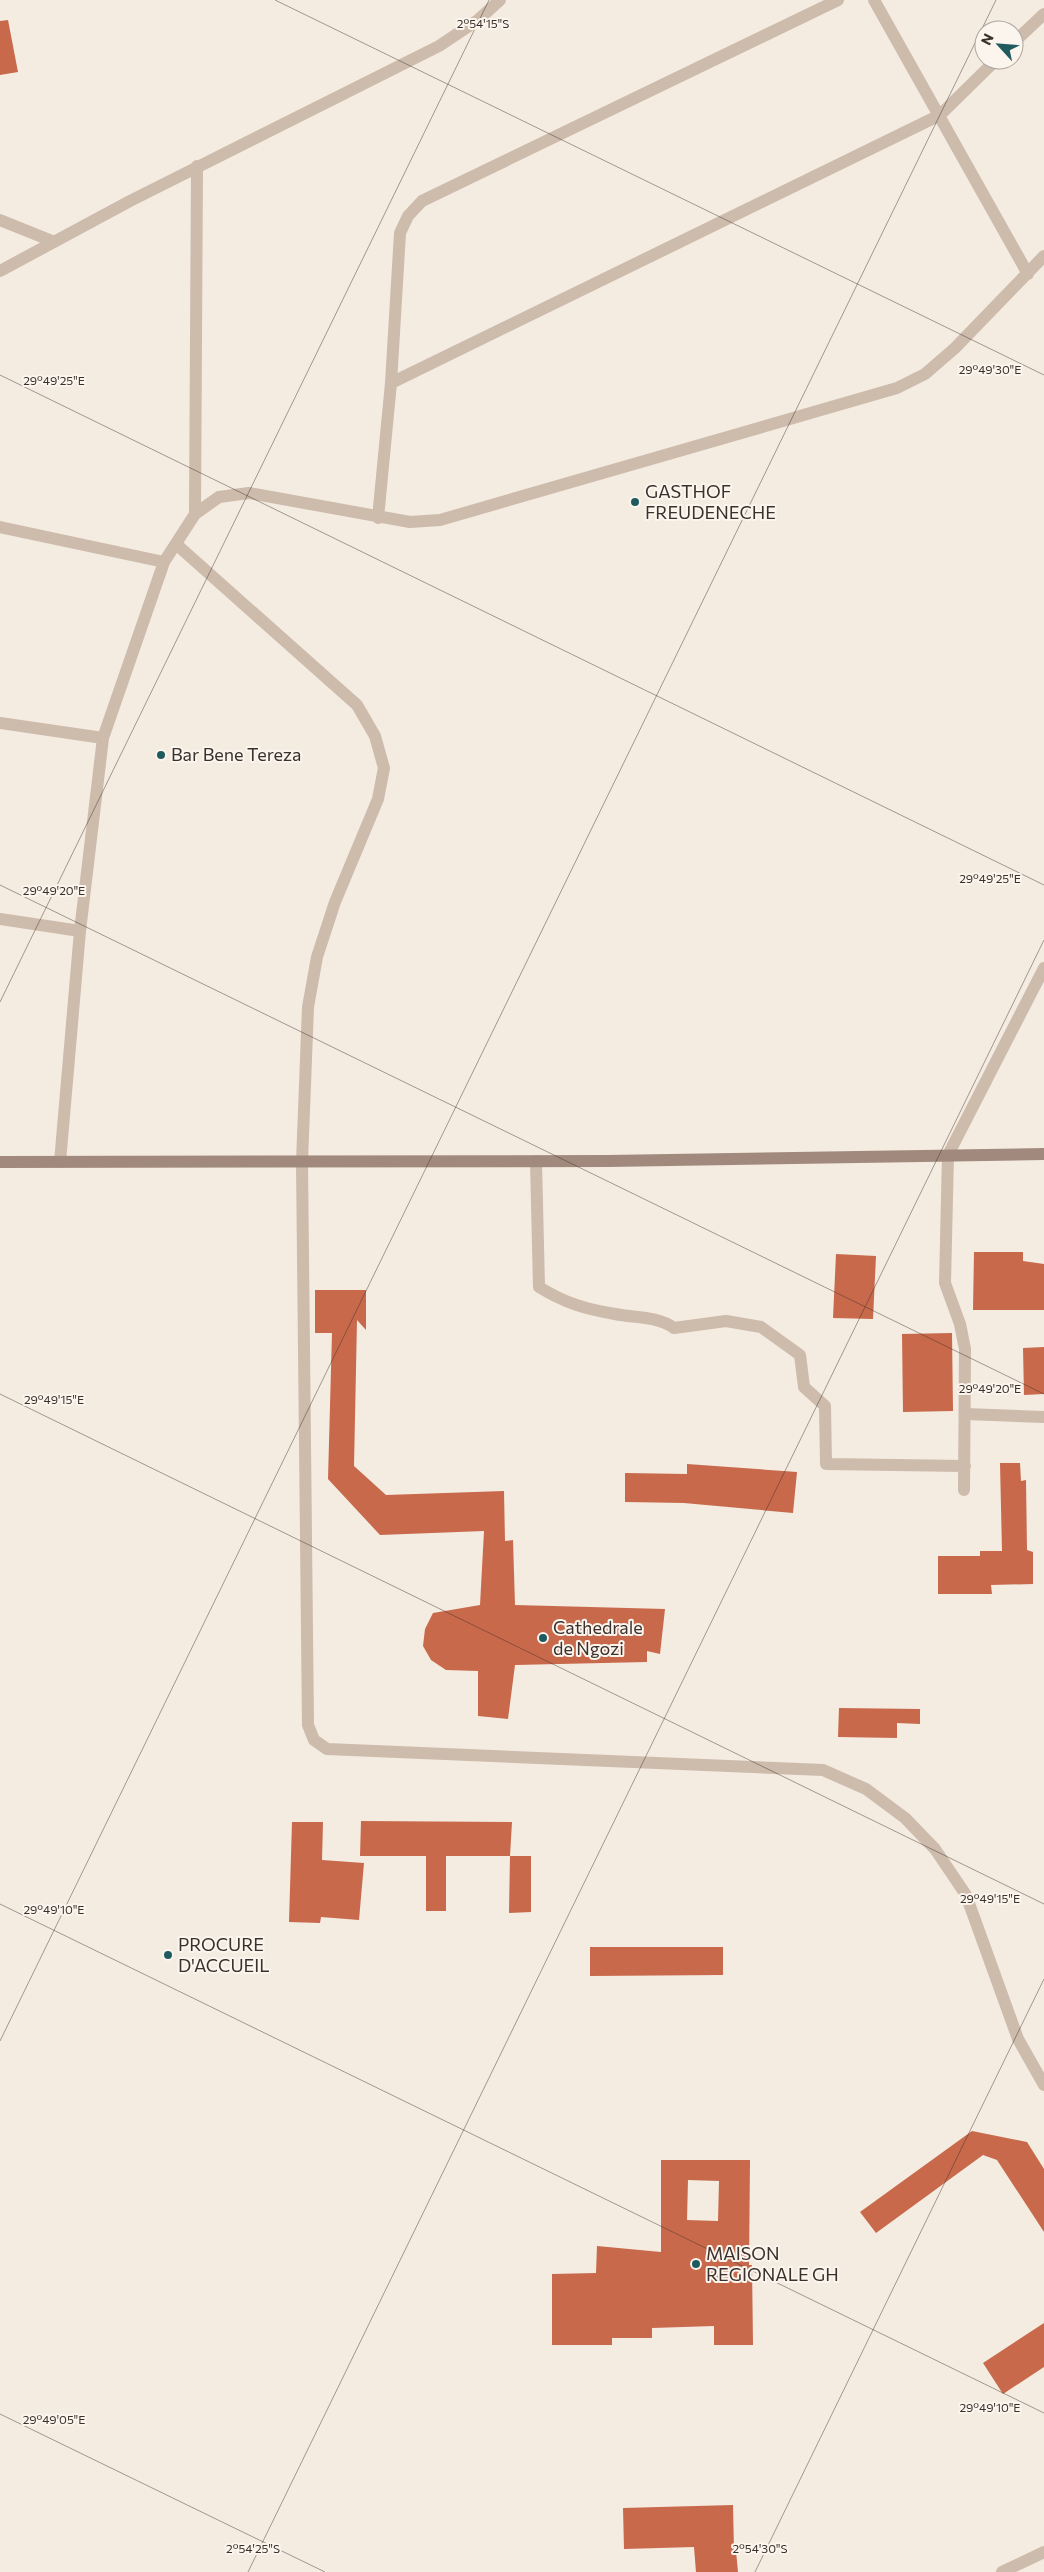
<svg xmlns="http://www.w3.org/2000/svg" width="1044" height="2572" viewBox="0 0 1044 2572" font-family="Commissioner,sans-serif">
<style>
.building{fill:#c8694b;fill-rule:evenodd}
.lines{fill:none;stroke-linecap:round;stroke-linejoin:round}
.street{stroke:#cdbbac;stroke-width:12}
.secondary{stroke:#a18a7d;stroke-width:12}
.ticks{fill:none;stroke:#3b302b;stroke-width:1;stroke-opacity:0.45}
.poi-dot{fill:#1f5a5e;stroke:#fbf5ee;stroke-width:2}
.labels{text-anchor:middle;stroke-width:4;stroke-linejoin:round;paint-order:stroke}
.poi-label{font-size:18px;fill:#3b302b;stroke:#fbf5ee;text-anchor:start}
.ticks-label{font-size:12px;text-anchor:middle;fill:#3b302b;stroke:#fbf5ee;stroke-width:4;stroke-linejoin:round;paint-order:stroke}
</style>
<rect width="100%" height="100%" fill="#f4ebe1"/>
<path class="building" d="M 8,20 L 18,72 L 0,75 L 0,21 Z
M 974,1252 L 1023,1252 L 1023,1261 L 1044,1264 L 1044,1310 L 973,1310 Z
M 836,1254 L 876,1256 L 873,1319 L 833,1318 Z
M 315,1290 L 366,1290 L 366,1330 L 357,1320 L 354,1466 L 386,1495 L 504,1491 L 505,1541 L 513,1540 L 515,1605 L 665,1609 L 660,1654 L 647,1651 L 647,1662 L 515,1665 L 508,1719 L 478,1716 L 478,1671 L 446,1670 L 431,1660 L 423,1646 L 425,1629 L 433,1613 L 480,1605 L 484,1531 L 380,1535 L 328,1479 L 332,1333 L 315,1333 Z
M 952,1333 L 953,1411 L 903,1412 L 902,1334 Z
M 1044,1347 L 1044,1394 L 1024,1395 L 1023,1348 Z
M 1000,1463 L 1020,1463 L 1021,1481 L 1026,1480 L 1027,1550 L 1033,1552 L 1033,1584 L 991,1585 L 992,1594 L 938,1594 L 938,1556 L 980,1556 L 980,1551 L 1002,1551 Z
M 687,1464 L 797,1472 L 793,1513 L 684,1503 L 625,1502 L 625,1473 L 687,1474 Z
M 839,1708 L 920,1709 L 920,1724 L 897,1723 L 897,1738 L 838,1737 Z
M 361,1821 L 512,1822 L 510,1856 L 446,1856 L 446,1911 L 426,1911 L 426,1856 L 360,1856 Z
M 292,1822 L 323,1822 L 322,1860 L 364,1863 L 359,1920 L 321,1917 L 320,1923 L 289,1922 Z
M 510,1856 L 531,1856 L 531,1912 L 509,1913 Z
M 590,1947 L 723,1947 L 723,1975 L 590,1976 Z
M 972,2131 L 1027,2142 L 1044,2169 L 1044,2232 L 997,2160 L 983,2155 L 876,2233 L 860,2212 Z
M 661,2160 L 750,2160 L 749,2265 L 752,2265 L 753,2345 L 714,2345 L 714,2326 L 652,2328 L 652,2338 L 612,2338 L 612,2345 L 552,2345 L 552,2274 L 596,2273 L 597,2246 L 661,2252 ZM 688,2180 L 719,2181 L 718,2221 L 687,2220 Z
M 1044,2323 L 1044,2367 L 1003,2394 L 983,2363 Z
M 733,2505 L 734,2551 L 736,2551 L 738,2572 L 696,2572 L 694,2547 L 624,2549 L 623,2508 Z"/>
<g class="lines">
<path class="street" d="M 874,0 L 1028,274
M 1014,42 L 1044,14
M 0,220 L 52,241
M 0,271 L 130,201 L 439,46 L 478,20 L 500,0
M 391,383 L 940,115 L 996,60
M 195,514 L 197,166
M 378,518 L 391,383 L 400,233 L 408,216 L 422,201 L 838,0
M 0,527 L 164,562
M 176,544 L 357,705 L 375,736 L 384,768 L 378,799 L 335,902 L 317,957 L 308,1007 L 302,1162 L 308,1725 L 314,1740 L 327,1749 L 823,1770 L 866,1789 L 905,1818 L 935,1849 L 966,1895 L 1018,2039 L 1044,2085
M 0,723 L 103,738
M 0,919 L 80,931
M 536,1161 L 539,1287 C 565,1303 585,1309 615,1314 C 635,1318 657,1316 674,1328 L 726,1321 L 761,1327 L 800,1355 L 804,1387 L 825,1406 L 826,1464 L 965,1466
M 60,1162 L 80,931 L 103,738 L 164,562 L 195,514 L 219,497 L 249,493 L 410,522 L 440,520 L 897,388 L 925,374 L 955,348 L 1044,256
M 966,1414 L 1044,1417
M 964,1490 L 965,1349 L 960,1324 L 945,1283 L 948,1155 L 1044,968
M 1002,2572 L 1044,2552"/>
<path class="secondary" d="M 0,1162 L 608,1161 L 1044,1154"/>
</g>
<path class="ticks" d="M 275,0 L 1044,375M 0,375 L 1044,885M 0,885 L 1044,1394M 0,1002 L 489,0M 0,1394 L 1044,1904M 0,1904 L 1044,2413M 0,2041 L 996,0M 0,2414 L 325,2572M 248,2572 L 1044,940M 755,2572 L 1044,1979"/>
<g class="poi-dot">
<circle cx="635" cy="502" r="5"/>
<circle cx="161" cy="755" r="5"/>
<circle cx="543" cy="1638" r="5"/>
<circle cx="168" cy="1955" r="5"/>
<circle cx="696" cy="2264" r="5"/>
</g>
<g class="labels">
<g class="poi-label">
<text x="645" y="498">GASTHOF<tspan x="645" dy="21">FREUDENECHE</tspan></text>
<text x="171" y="761">Bar Bene Tereza</text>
<text x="553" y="1634">Cathedrale<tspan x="553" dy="21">de Ngozi</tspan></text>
<text x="178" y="1951">PROCURE<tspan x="178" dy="21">D'ACCUEIL</tspan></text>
<text x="706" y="2260">MAISON<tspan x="706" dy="21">REGIONALE GH</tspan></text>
</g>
</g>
<g class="ticks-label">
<text x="483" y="28">2°54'15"S</text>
<text x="990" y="374">29°49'30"E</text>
<text x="54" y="385">29°49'25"E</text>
<text x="990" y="883">29°49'25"E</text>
<text x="54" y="895">29°49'20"E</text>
<text x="990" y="1393">29°49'20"E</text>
<text x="54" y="1404">29°49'15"E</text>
<text x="990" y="1903">29°49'15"E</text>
<text x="54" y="1914">29°49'10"E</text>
<text x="990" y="2412">29°49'10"E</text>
<text x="54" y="2424">29°49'05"E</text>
<text x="253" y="2553">2°54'25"S</text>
<text x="760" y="2553">2°54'30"S</text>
</g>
<g transform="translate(999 45) rotate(296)"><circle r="24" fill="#fbf5ee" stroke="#aea6a0"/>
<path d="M0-4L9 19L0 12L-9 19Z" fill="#1f5a5e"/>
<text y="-8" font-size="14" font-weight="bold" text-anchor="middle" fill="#3b302b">N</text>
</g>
</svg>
